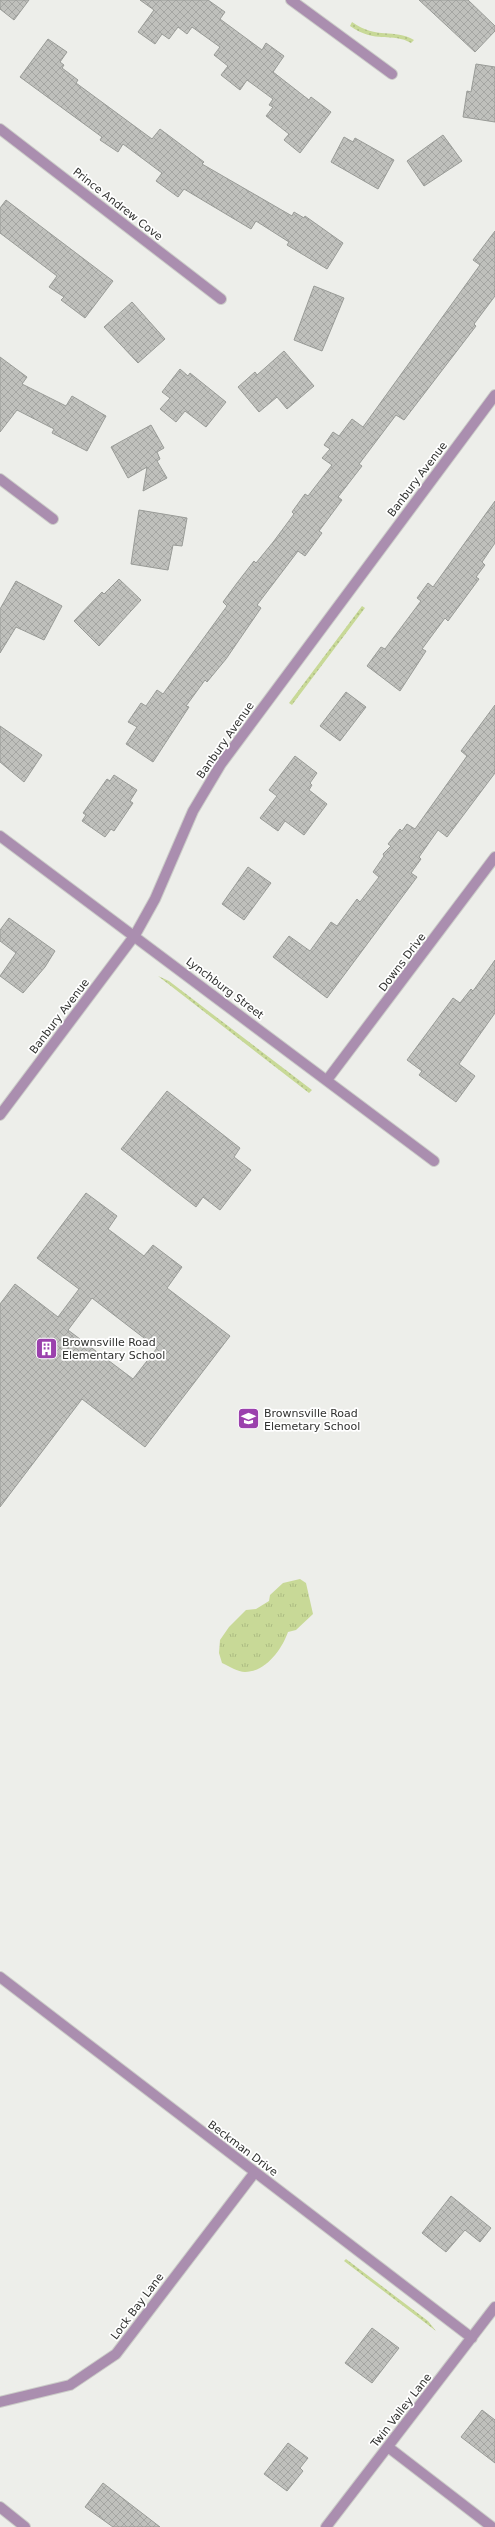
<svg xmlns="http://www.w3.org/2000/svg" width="495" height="2527" viewBox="0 0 495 2527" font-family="'DejaVu Sans',sans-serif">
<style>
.grass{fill:url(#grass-dots)}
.park{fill:url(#park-tufts)}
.building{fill:url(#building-cross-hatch);stroke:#999b97;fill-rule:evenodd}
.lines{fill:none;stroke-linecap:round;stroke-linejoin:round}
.minor-casing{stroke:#cbccc8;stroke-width:12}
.minor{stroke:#aa8eaf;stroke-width:10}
.labels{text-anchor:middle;stroke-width:3.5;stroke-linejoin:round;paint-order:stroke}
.street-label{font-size:11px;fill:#30312f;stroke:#fff}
.poi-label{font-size:11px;fill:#30312f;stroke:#fff;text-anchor:start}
</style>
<defs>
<pattern id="grass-dots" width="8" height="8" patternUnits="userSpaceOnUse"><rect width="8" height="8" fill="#c8d997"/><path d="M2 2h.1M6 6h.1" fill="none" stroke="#acbb82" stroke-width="1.8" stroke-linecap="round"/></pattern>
<pattern id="park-tufts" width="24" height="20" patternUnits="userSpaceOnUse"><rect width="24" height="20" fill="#c8d997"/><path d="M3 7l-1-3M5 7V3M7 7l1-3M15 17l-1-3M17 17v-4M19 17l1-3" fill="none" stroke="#acbb82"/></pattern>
<pattern id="building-cross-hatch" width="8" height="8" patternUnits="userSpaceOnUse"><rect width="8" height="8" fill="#bfc0bc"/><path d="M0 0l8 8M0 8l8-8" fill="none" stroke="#a4a5a2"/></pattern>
</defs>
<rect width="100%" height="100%" fill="#edeeea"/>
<path class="grass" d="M 352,22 C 377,40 394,28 414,40 L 411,43 C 393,32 375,44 350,26 Z
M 362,606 L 365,608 L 292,705 L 289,703 Z
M 158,976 L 169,981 L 312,1090 L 309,1093 Z
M 346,2259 L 428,2321 L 436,2331 L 344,2261 Z"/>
<path class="park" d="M 300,1579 L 306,1583 L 313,1614 L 296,1630 L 288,1632 C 282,1649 266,1672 245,1672 C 238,1672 229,1666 222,1663 L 219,1653 L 220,1640 L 229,1627 L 246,1610 L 256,1609 L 269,1601 L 270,1595 L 283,1583 Z"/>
<path class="building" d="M 0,0 L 29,0 L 14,20 L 0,9 Z
M 140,0 L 208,0 L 225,12 L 220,19 L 262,50 L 266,43 L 284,56 L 273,72 L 309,100 L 311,97 L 331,112 L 300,153 L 284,140 L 289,134 L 266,116 L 273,107 L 269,105 L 273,99 L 247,80 L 240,90 L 221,75 L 228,66 L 214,55 L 220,47 L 192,27 L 187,34 L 178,27 L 169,39 L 162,34 L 155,44 L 138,32 L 154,10 Z
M 419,0 L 468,0 L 495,26 L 495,31 L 475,52 Z
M 48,39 L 67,52 L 60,62 L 64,65 L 62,68 L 78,80 L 76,83 L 152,139 L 160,129 L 204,162 L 202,164 L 292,216 L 294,212 L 304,218 L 305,216 L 343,243 L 327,269 L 287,245 L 289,242 L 256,221 L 251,229 L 184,189 L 178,197 L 156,181 L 162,173 L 123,144 L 118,152 L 100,140 L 102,137 L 20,77 Z
M 476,64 L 495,67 L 495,122 L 463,117 L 467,91 L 471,92 Z
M 443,135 L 462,161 L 424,186 L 407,161 Z
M 344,137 L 353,142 L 355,138 L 394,160 L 378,189 L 331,162 Z
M 6,200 L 113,281 L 85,318 L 61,300 L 64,297 L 49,287 L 57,276 L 0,233 L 0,208 Z
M 495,231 L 495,296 L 474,324 L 476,326 L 404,420 L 396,415 L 359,464 L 362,466 L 338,497 L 342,500 L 319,531 L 322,533 L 305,556 L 298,551 L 257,605 L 261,608 L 226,659 L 207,682 L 205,680 L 186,706 L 189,707 L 153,762 L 126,744 L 137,727 L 128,722 L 141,703 L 146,706 L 157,690 L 163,694 L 227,606 L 223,602 L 237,583 L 254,561 L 256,563 L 274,541 L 294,514 L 292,512 L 305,494 L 308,496 L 332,465 L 322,458 L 330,449 L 324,445 L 333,432 L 339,436 L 352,419 L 363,427 L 480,265 L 473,260 Z
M 314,286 L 344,298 L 322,351 L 294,340 Z
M 132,302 L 165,339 L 138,363 L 104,327 Z
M 284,351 L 314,386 L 287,409 L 277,397 L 259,412 L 238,387 L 255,372 L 257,375 Z
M 0,357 L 27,377 L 22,384 L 66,406 L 72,396 L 106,416 L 87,451 L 52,433 L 54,429 L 17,410 L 0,432 Z
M 180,369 L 188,376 L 190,373 L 226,402 L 206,427 L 185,411 L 176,422 L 160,409 L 170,398 L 162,392 Z
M 151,425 L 164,448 L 157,452 L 160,459 L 157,461 L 167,478 L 143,491 L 147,467 L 128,478 L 111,447 Z
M 495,501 L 495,543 L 482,562 L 485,565 L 476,577 L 479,579 L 448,621 L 445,618 L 422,649 L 426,651 L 400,691 L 367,666 L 381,647 L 385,649 L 421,601 L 417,598 L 428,583 L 433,587 Z
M 139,510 L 187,518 L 182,546 L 173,545 L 168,570 L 131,564 Z
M 119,579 L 141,600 L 99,646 L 74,621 L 102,592 L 104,594 Z
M 16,581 L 62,606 L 44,640 L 16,627 L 0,653 L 0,609 Z
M 346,692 L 366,707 L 340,741 L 320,726 Z
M 495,705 L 495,773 L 447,837 L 438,830 L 419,857 L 421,859 L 411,873 L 417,877 L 327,998 L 273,957 L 289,936 L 310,951 L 331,922 L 337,926 L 357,899 L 360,902 L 379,877 L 373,872 L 384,856 L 383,854 L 391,846 L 388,844 L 400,829 L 402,831 L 407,824 L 415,829 L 467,756 L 461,751 Z
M 0,726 L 42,755 L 24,782 L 0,762 Z
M 295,756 L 317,773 L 310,783 L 312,785 L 309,790 L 327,804 L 304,835 L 285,821 L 278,831 L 260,818 L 277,796 L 269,790 Z
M 114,775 L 137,790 L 130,801 L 133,803 L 114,831 L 111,829 L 105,837 L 82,821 L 86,815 L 83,813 L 107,779 L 110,781 Z
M 248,867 L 271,883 L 244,920 L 222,904 Z
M 9,918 L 55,951 L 45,967 L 23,993 L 0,976 L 16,953 L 0,941 L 0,930 Z
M 495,960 L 495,1013 L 459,1064 L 475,1076 L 456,1102 L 419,1075 L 422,1071 L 407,1060 L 453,998 L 460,1003 L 471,989 L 473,991 Z
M 167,1091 L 240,1148 L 234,1157 L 251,1170 L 220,1210 L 203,1197 L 196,1207 L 121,1149 Z
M 86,1193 L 117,1216 L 108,1229 L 144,1256 L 153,1245 L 182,1267 L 167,1288 L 230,1336 L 145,1447 L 82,1399 L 0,1507 L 0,1304 L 15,1284 L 58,1317 L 79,1289 L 37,1258 ZM 92,1298 L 157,1348 L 133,1379 L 68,1330 Z
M 451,2196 L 491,2228 L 480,2242 L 465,2230 L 446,2252 L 422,2233 Z
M 372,2328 L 399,2348 L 372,2383 L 345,2363 Z
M 482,2410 L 495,2420 L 495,2463 L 461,2437 Z
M 288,2443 L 308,2458 L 300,2468 L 303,2471 L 287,2491 L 264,2474 Z
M 103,2483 L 160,2527 L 113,2527 L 85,2507 Z"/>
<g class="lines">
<defs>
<path id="minor" d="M 291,0 L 392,74
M 0,129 L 221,299
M 0,479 L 53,519
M 0,836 L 434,1161
M 327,1080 L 495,857
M 0,1115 L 135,935 L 155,899 L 193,811 L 221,764 L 495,395
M 0,1977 L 472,2338
M 0,2402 L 70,2385 L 116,2354 L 255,2172
M 388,2447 L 492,2527
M 0,2507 L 25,2527
M 326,2527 L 495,2307"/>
</defs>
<use href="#minor" class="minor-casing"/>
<use href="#minor" class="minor"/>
</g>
<defs>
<symbol id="building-square" viewBox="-11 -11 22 22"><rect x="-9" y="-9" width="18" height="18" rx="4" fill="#9b41ad" stroke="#fff"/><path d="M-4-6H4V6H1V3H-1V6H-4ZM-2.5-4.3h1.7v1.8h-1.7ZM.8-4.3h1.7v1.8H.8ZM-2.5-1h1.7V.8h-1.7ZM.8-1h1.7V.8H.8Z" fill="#fff"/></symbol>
<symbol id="school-square" viewBox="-11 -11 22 22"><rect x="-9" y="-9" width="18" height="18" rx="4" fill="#9b41ad" stroke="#fff"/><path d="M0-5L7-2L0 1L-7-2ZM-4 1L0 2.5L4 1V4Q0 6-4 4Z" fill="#fff"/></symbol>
</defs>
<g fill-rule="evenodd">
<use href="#building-square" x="34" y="1336" width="25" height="25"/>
<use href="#school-square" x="236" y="1406" width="25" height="25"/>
</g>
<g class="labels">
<g class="street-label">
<text transform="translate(118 204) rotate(38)" y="4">Prince Andrew Cove</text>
<text transform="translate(417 479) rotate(-53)" y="4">Banbury Avenue</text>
<text transform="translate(225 740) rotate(-55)" y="4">Banbury Avenue</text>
<text transform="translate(402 962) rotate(-53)" y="4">Downs Drive</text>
<text transform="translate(225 988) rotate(37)" y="4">Lynchburg Street</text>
<text transform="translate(59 1016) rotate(-53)" y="4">Banbury Avenue</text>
<text transform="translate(243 2148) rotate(37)" y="4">Beckman Drive</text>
<text transform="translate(137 2306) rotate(-53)" y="4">Lock Bay Lane</text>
<text transform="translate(401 2410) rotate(-52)" y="4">Twin Valley Lane</text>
</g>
<g class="poi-label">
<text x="62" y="1346">Brownsville Road<tspan x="62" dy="13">Elementary School</tspan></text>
<text x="264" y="1417">Brownsville Road<tspan x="264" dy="13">Elemetary School</tspan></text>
</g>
</g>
</svg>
